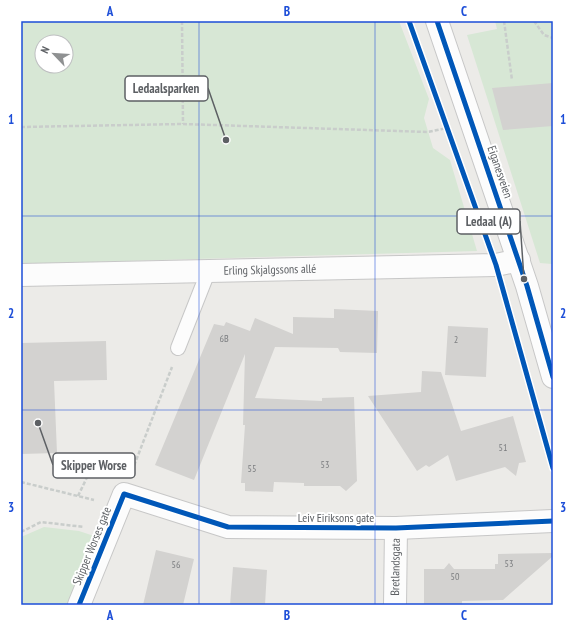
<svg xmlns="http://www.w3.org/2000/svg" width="574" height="626" viewBox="0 0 574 626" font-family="'PT Sans Narrow',sans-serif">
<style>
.green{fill:#d7e7d5;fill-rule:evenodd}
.building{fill:#d3d2d0}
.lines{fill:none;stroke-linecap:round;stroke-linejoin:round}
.service-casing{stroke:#c7c7c7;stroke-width:16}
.minor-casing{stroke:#c7c7c7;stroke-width:24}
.tertiary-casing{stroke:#c7c7c7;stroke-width:24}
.path{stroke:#c9cdcb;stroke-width:2.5;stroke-dasharray:4 2;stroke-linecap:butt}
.service{stroke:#fcfcfc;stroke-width:14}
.minor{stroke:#fcfcfc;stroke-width:22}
.tertiary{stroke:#fcfcfc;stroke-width:22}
.cycleway-casing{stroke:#fff;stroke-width:8}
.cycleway{stroke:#0057b8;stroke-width:5}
.grid{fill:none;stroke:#1d4ed8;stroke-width:1;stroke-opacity:0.55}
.labels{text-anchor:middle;stroke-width:4;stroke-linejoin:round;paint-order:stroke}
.number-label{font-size:10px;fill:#7c7e80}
.street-label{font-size:12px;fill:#5d6064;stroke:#fff}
.leader{fill:none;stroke:#5d6064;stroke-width:1.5}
.callout-dot{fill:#5d6064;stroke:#fff;stroke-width:1.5}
.callout{fill:#fff;stroke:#5d6064;stroke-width:1.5}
.callout-label{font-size:13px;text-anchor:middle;font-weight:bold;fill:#5d6064}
.neatline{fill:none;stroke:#1d4ed8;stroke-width:1.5}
.grid-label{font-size:13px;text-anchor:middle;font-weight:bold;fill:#1d4ed8}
</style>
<rect width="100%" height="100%" fill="#ecebe8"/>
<path class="green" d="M 21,21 L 399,21 L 429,99 L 424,118 L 433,148 L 450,160 L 477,251 L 21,264 ZM 42,42 L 66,42 L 66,66 L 42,66 Z
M 495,21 L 553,21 L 553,269 L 552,264 L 540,263 L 467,35 L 497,29 Z
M 44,527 L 79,531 L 100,538 L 69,605 L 21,605 L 21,537 Z"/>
<path class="building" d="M 553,83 L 553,126 L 503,130 L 492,88 Z
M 334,309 L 378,311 L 377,353 L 340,352 L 338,348 L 275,347 L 255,398 L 322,401 L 322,398 L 354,397 L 357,481 L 346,491 L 340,486 L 304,486 L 304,483 L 274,482 L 273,492 L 245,491 L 245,483 L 241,483 L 245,425 L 243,425 L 245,354 L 194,480 L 155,465 L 214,324 L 224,326 L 226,322 L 250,331 L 255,318 L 293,334 L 293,317 L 334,318 Z
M 448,326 L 488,328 L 486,377 L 445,375 Z
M 106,341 L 107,380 L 54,381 L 57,453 L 21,454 L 21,343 Z
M 422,371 L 441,372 L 461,431 L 513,416 L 526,462 L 519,463 L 516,476 L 505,467 L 456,481 L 448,455 L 429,467 L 426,465 L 417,471 L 368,396 L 421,392 Z
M 156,550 L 194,559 L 183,605 L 143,605 Z
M 553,553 L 553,556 L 503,600 L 462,601 L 462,605 L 424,605 L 424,569 L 444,569 L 449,563 L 454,569 L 495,569 L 495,564 L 498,564 L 498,554 Z
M 233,567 L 267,570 L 265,605 L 230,605 Z"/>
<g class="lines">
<defs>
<path id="service" d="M 178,348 L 208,272"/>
<g id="minor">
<path id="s1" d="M 21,275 L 496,265 L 519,260"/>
<path d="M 79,605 L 124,494 L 228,527 L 396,528 L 553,521"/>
<path id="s2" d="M 395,605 L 396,528"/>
</g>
<path id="tertiary" d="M 437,21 L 527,286 L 553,377"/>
</defs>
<use href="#service" class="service-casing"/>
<use href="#minor" class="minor-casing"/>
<use href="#tertiary" class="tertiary-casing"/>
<path class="path" d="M 182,21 L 183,124
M 504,21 L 512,80
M 534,21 L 544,35 L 553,38
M 21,127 L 183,124 L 428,132 L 447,128
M 132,471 L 172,367
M 21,482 L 94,500
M 78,496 L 92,467
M 21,532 L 41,522 L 84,527"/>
<use href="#service" class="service"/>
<use href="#minor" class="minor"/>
<use href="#tertiary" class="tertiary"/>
<defs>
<path id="cycleway" d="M 409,21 L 496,265 L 553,468
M 437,21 L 527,286 L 553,377
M 79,605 L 124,494 L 228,527 L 396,528 L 553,521"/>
</defs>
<use href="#cycleway" class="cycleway-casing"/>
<use href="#cycleway" class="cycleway"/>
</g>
<path class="grid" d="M 199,21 L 199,605M 375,21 L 375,605M 21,216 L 553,216M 21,410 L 553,410"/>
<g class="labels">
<g class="number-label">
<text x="224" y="342">6B</text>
<text x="456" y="343">2</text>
<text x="503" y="451">51</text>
<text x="325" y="468">53</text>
<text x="252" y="472">55</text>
<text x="509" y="567">53</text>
<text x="176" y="568">56</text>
<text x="455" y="580">50</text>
</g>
<g class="street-label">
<text transform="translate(500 172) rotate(71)" y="4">Eiganesveien</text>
<text dy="4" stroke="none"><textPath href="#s1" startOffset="249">Erling Skjalgssons allé</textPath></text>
<text x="336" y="522">Leiv Eiriksons gate</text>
<text transform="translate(92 546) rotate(-68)" y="4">Skipper Worses gate</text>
<text dy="4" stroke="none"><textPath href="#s2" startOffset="38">Bretlandsgata</textPath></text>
</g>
</g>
<path class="leader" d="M226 140L208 88M524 279L520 221M38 423L53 465"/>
<g class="callout-dot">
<circle cx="226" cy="140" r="4"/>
<circle cx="524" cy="279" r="4"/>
<circle cx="38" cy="423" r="4"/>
</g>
<g class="callout">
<rect x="125" y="76" width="83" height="25" rx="4"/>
<rect x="457" y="209" width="63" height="25" rx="4"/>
<rect x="53" y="453" width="82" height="25" rx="4"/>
</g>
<g class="callout-label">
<text x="166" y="93">Ledaalsparken</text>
<text x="489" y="226">Ledaal (A)</text>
<text x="94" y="470">Skipper Worse</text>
</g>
<rect width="574" height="626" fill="none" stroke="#ffffff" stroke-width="44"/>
<g transform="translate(54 54) rotate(295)"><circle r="19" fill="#ffffff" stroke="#bebfc1"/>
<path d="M0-3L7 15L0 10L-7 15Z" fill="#8f9192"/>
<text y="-6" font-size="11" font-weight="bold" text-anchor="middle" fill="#5d6064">N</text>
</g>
<rect x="22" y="22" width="530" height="582" class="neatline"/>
<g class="grid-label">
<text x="110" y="16">A</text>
<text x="287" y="16">B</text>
<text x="464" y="16">C</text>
<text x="11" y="124">1</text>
<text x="563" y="124">1</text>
<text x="11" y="318">2</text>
<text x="563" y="318">2</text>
<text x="11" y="512">3</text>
<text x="563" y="512">3</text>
<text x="110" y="620">A</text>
<text x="287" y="620">B</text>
<text x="464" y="620">C</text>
</g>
</svg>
